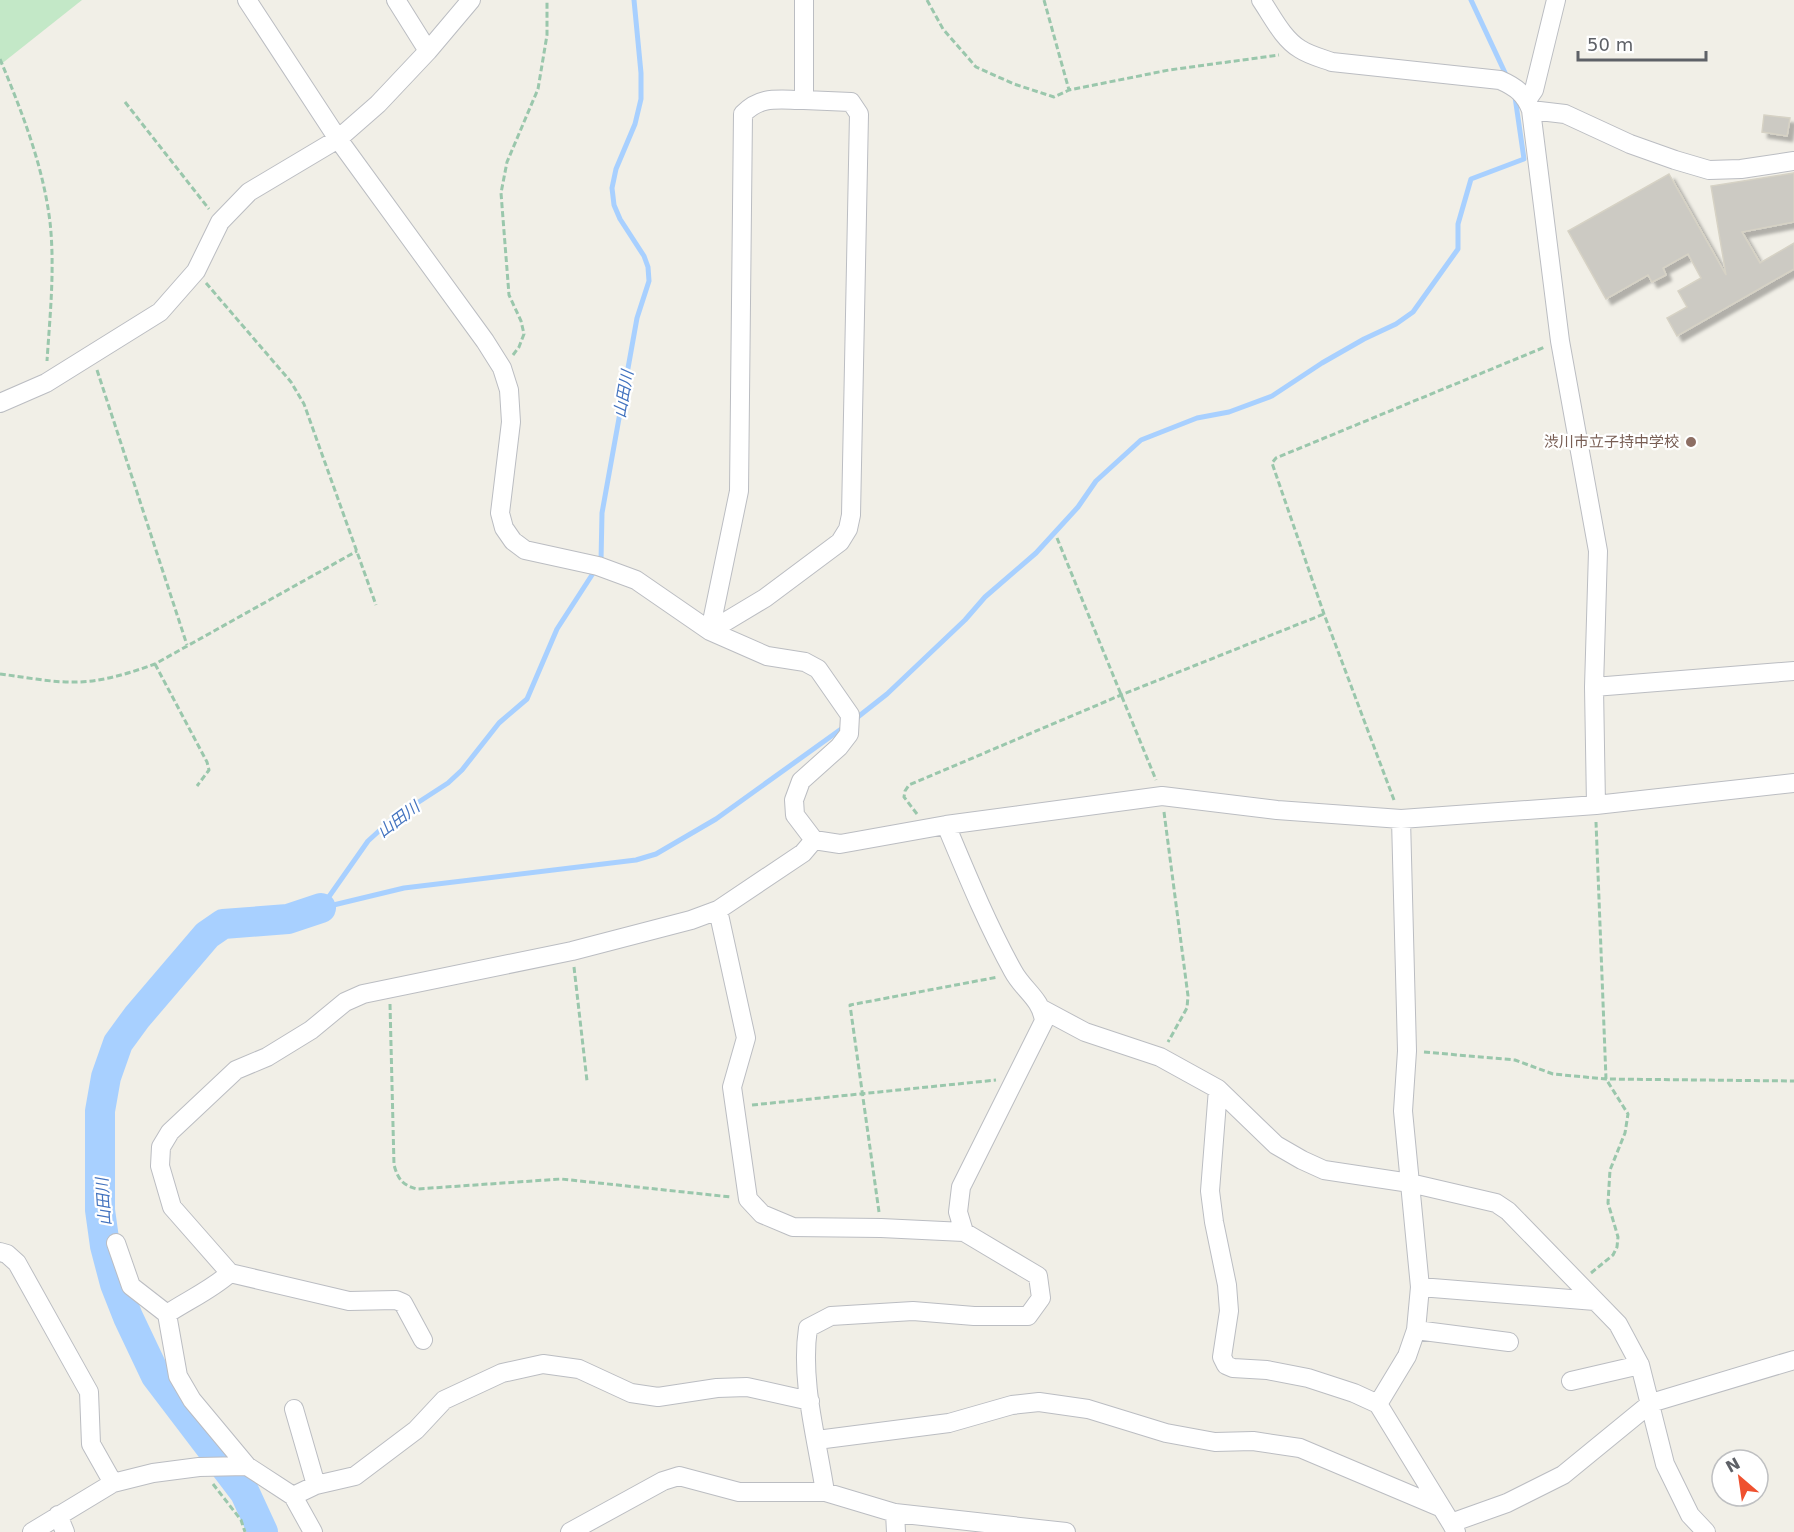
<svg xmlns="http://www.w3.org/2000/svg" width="1794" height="1532" viewBox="0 0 1794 1532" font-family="'DejaVu Sans','Noto Sans JP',sans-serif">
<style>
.green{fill:#c3e8c7}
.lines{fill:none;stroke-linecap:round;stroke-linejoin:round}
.stream{stroke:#a8d0ff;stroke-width:5}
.river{stroke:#a8d0ff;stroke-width:30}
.building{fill:#cccac3;stroke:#d6d2c5;stroke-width:1.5;filter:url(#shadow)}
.minor-casing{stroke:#bbbdc2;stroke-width:20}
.path{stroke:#9ac7ac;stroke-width:3;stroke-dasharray:6 3;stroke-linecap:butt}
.minor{stroke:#fff;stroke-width:18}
.education-dot{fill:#8d6e63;stroke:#fff;stroke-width:2}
.labels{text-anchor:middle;stroke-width:4.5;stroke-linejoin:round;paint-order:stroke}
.education-label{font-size:15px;fill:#785e54;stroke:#fff;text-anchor:end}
.water-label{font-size:16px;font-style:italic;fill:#4373bf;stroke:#fff}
</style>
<defs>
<filter id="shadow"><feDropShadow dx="5.5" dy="5.5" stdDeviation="1.5" flood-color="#0004"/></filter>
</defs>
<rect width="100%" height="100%" fill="#f1efe7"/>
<path class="green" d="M 0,0 L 82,0 L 0,65 Z"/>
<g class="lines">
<path class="stream" d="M 1471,0 L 1507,77
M 854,720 L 887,694 L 965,620 L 985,597 L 1036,553 L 1078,507 L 1096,481 L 1141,440 L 1197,418 L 1229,412 L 1272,396 L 1322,363 L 1364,339 L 1396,324 L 1413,312 L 1458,249 L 1458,224 L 1471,179 L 1524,159 L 1515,97
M 321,908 L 404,888 L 636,860 L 656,854 L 716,819 L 844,727
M 321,908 L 368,841 L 391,820 L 448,783 L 462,770 L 499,723 L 527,699 L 557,629 L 601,561 L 602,513 L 637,318 L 649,281 L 648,267 L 644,256 L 620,219 L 614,205 L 612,188 L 616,169 L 635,124 L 641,99 L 641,73 L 634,0"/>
<path class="river" d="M 263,1532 L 245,1493 L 156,1376 L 128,1317 L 115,1284 L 105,1246 L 100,1210 L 100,1111 L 106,1077 L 118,1043 L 137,1017 L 207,935 L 223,924 L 288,919 L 321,908"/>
</g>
<path class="building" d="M 1764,115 L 1790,118 L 1787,136 L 1762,132 Z
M 1794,173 L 1794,222 L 1742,232 L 1760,263 L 1794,243 L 1794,269 L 1677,336 L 1667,318 L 1687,307 L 1678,291 L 1701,278 L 1688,254 L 1663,268 L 1666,275 L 1652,282 L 1648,275 L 1606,299 L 1568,231 L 1669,174 L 1726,275 L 1711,186 Z"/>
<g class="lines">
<defs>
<path id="minor" d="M 247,0 L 338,139 L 485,341 L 502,368 L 509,390 L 511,422 L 500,513 L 504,528 L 513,541 L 525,550 L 598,566 L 636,580 L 710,631 L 767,656 L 805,662 L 818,669 L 850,715 L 849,734 L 839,747 L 801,781 L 794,800 L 795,815 L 814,840 L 840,844 L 946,825 L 1162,796 L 1277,810 L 1401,819 L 1596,805 L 1794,783
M 396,0 L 428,51
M 1261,0 C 1272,16 1283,39 1300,49 C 1309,55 1321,58 1332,62 L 1500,80 C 1516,87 1525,94 1531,110 L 1560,341 L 1598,551 L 1594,687 L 1596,805
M 804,100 L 851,102 L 859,114 L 851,515 L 848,529 L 840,542 L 765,598 L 710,631 L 739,491 L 743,114 C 761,95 779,100 804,100 Z
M 804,100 L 804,0
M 1527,100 L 1534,90 L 1556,0
M 1531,110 L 1565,114 L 1630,144 L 1675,160 L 1709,170 L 1741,169 L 1794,161
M 0,403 L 46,383 L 160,312 L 196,271 L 220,222 L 249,192 L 338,139 L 378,104 L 428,51 L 471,0
M 1594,687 L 1794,671
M 718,910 L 746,1038 L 732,1087 L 748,1199 L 762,1214 L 793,1227 L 881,1228 L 964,1232
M 1042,1009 L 1085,1032 L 1160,1057 L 1218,1089 L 1276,1145 L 1302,1160 L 1324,1170 L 1410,1183 L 1496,1203 L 1508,1211 L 1618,1324 L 1640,1365 L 1665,1464 L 1690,1515 L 1706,1532
M 1218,1089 L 1210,1191 L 1214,1222 L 1227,1285 L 1229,1311 L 1222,1357 L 1226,1365 L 1233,1368 L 1267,1370 L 1308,1378 L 1354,1393 L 1378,1404 L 1451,1523
M 116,1243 L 131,1286 L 167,1314 L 178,1376 L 192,1400 L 247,1466
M 0,1252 L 7,1254 L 17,1263 L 89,1392 L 91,1444 L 113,1483
M 1420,1287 L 1595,1301
M 167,1314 C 188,1300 211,1290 230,1273
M 1416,1330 L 1509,1342
M 423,1340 L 403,1303 L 396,1300 L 349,1301 L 230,1273 L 172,1207 L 160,1166 L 161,1147 L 170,1132 L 236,1070 L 267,1057 L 311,1030 L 345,1002 L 363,994 L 572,951 L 691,920 L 718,910 L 803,853 L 814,840
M 1571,1381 L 1640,1365
M 1378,1404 L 1407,1356 L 1416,1330 L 1420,1287 L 1403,1111 L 1407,1051 L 1401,819
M 294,1409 L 316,1485
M 817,1440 L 949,1423 L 1012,1405 L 1039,1402 L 1088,1409 L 1166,1433 L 1215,1442 L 1253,1441 L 1300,1448 L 1442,1508
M 825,1492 C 817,1439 800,1381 808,1328 L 831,1316 L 913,1311 L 974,1316 L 1028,1316 L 1041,1298 L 1038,1276 L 964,1232 L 958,1212 L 961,1187 L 1044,1021 C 1041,998 1023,990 1013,971 C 987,924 967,875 946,825
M 293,1496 L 316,1485 L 355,1476 L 416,1430 L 444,1400 L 502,1373 L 543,1364 L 579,1369 L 631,1393 L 658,1397 L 717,1388 L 747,1387 L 810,1401
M 895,1513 L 896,1532
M 58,1515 L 65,1532
M 32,1532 L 113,1483 L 153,1473 L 199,1467 L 247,1466 L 293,1496 L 313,1532
M 570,1532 L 663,1481 L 679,1476 L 739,1492 L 825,1492 L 895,1513 L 1066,1532
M 1456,1532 L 1451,1523 L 1507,1503 L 1563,1475 L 1651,1403 L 1794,1360"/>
</defs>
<use href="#minor" class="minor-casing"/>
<path class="path" d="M 927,0 L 943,29 L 976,67 L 1014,84 L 1054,97 L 1069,90 L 1169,70 L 1279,55
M 1044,0 L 1069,90
M 0,59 C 22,112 43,165 50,222 C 55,268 50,315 47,361
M 125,102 L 209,209
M 206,283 L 291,382 L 304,404 L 376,605
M 513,355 L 519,347 L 524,334 L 521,321 L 509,295 L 501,193 L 507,162 L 538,89 L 547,35 L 547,0
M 97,370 L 187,645
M 1057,538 L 1156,780
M 155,664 L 207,762 L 209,770 L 197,786
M 0,674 C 25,677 53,683 78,682 C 105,681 130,673 155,664 L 357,551
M 1394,800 L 1324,614 L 1272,463 L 1276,458 L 1545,347
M 1164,812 L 1188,996 L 1187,1008 L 1168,1042
M 917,814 L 904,797 L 905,791 L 909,785 L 1121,695 L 1324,614
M 574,967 L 587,1081
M 390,1004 L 394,1165 C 398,1179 402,1185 417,1189 L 561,1179 L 731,1197
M 1424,1052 L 1515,1060 L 1553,1074 L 1606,1079 L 1794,1081
M 752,1105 L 996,1080
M 879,1212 L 850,1005 L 998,977
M 1591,1273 L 1613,1255 L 1617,1247 L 1618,1237 L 1608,1203 L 1610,1170 L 1625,1133 L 1628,1114 L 1606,1079 L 1596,822
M 213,1484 L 241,1520 L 245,1532"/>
<use href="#minor" class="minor"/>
</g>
<circle class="education-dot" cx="1691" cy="442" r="6"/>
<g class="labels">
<g class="education-label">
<text x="1679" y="447">渋川市立子持中学校</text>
</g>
<g class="water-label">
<text transform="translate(623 394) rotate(-80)" y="6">山田川</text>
<text transform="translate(398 819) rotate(-37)" y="6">山田川</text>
<text transform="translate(103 1202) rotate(-94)" y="6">山田川</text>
</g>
</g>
<g transform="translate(1740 1478) rotate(331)"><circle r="28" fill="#ffffff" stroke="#bfc0c2" stroke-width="1.5"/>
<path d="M0-4.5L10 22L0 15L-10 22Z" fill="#ef512f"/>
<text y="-9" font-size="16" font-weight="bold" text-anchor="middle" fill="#5e6167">N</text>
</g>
<path d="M1578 51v9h128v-9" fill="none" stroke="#5e6167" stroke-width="3"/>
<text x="1587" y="51" font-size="18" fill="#5e6167" stroke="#ffffff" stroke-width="4.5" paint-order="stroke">50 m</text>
</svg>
